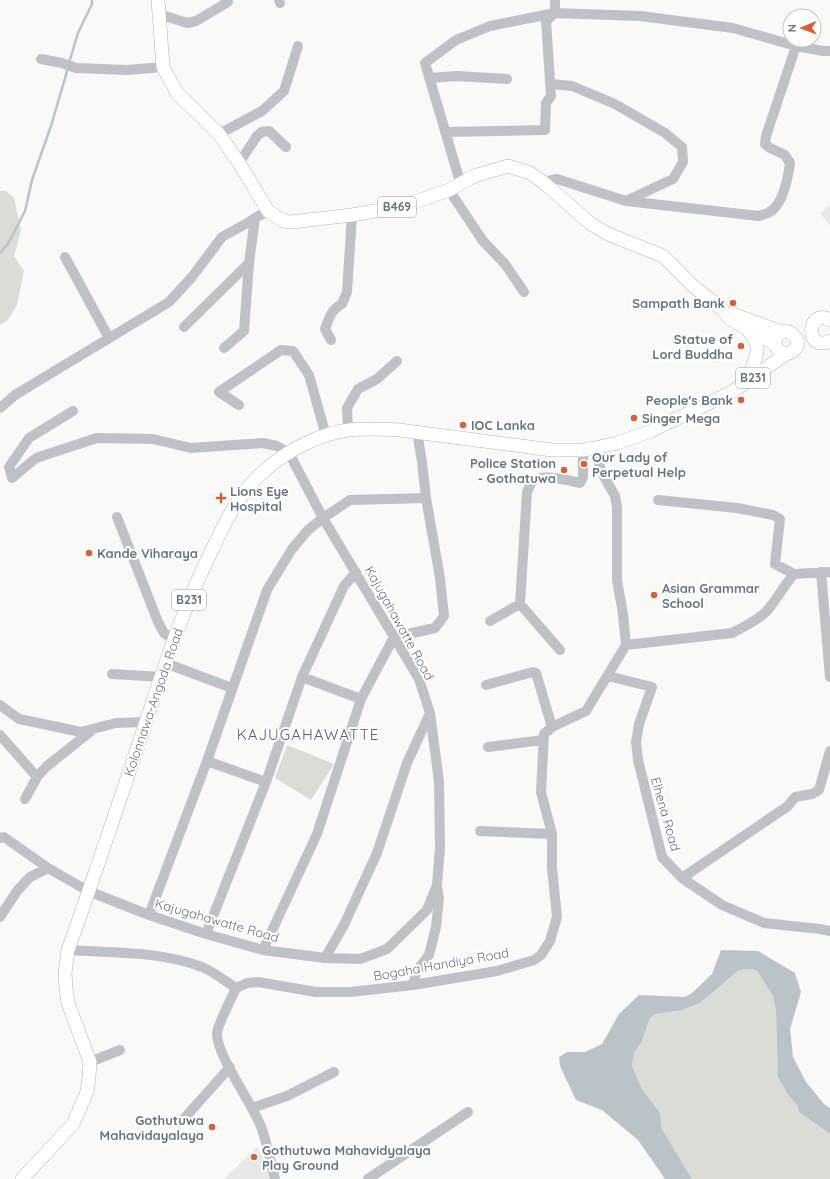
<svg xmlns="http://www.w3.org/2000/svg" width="830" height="1179" viewBox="0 0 830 1179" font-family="Quicksand,sans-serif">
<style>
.built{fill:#e7e8e7}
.green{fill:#d9ddd6}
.water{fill:#bac4c8}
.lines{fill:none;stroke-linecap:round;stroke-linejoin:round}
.stream{stroke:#bac4c8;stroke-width:2.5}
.major-casing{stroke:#b2b7bb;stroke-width:14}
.minor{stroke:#bec2c6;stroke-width:10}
.major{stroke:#fff;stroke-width:13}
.poi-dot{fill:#d5613a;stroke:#fff;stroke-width:1.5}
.labels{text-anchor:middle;stroke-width:4;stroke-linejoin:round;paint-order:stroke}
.shield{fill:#fff;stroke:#949ea5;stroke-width:1}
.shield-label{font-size:12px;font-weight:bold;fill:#66747f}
.poi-label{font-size:13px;font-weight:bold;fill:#66747f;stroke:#fff;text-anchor:start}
.street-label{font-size:13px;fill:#66747f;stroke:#fff}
.quarter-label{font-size:15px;letter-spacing:1px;fill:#58626b;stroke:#fff}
</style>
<rect width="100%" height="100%" fill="#f9f9f7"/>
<path class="built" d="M 830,205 L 830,226 L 820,213 Z
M 257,1147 L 268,1167 L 271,1179 L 224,1179 Z"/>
<path class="green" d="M 0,191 L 6,191 L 14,198 L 21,230 L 14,256 L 24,271 L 17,305 L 8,320 L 0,325 Z
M 287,745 L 334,764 L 311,800 L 275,778 Z
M 753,969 L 758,972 L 773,996 L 776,1012 L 778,1077 L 788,1095 L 797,1105 L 799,1112 L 830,1134 L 830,1179 L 692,1179 L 662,1129 L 660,1113 L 642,1089 L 632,1066 L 634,1053 L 641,1043 L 650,1018 L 656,1014 L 683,1010 L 700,1003 L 739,970 Z"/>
<path class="water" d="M 721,950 L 758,951 L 795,973 L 801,992 L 790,1029 L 793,1057 L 806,1082 L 824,1104 L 830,1108 L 830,1134 L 799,1112 L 797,1105 L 788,1095 L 778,1077 L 776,1012 L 773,996 L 758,972 L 753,969 L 739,970 L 700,1003 L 683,1010 L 656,1014 L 650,1018 L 641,1043 L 634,1053 L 632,1066 L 642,1089 L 660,1113 L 662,1129 L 692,1179 L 665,1179 L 638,1140 L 602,1110 L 576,1100 L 560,1066 L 559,1057 L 567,1052 L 585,1052 L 602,1044 L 619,1014 L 639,995 L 685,997 L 692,993 L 712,974 Z"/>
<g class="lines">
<path class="stream" d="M 69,63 L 78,33 L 92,4 L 92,0
M 0,253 L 8,244 L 25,211 L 32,180 L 51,126 L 68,68"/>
<defs>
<path id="major" d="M 158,0 L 163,67 L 177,93 L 219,134 L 239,163 L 268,211 L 283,221 L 291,222 L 352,215 L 403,206 L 449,190 L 474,176 L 508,166 L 530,173 L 543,182 L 591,224 L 608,234 L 663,256 L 692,285 L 722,309 L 730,319 L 775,344
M 733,314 L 782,332
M 830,320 C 807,307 804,353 830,341
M 749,331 C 760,347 759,349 752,368
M 22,1179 L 73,1124 L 87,1092 L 89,1077 L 90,1062 L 68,1003 L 66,988 L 65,973 L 68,950 C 94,878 118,805 143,731 C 163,670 183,608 212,550 C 225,522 239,493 263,472 C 286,451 318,434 349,430 C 366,428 383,429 399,430 L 552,450 L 583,450 L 595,448 L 617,443 L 651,431 L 732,392 L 786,354 C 813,347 785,319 776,338 C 773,346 779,352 786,354"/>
</defs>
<use href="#major" class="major-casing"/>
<path class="minor" d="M 279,0 L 280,3
M 159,14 L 187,23 L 196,21 L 228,2
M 41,59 L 62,63 L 76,68 L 127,70 L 163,67
M 429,78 L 457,76 L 507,79
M 551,84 L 572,86 L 615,104 L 665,133 L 682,147 L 683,162 L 673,179 L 626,201
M 445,132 L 545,130 L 546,103 L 551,96 L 546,21 L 555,13 L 555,0
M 219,134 L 262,111 L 284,91 L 298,46
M 239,163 L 257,136 L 262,132 L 269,131 L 286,147
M 543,182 L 557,179 L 626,201 L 759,216 C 762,215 765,214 768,213 C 783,206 788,178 790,163 L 785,155 L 770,148 L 765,144 L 766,136 L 796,46
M 461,185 L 425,63 L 456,40 L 490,26 L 555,13 L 640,16 L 733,28 L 796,46 L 823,51 L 830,51
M 449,190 L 483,241 L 505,264 L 524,292
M 65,257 L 109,338
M 184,327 L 249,263 L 255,218 L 268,211
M 331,340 L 325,329 C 329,319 331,309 342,304 L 347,292 L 352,215
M 224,348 L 244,331 L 249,263
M 239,405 L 219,392 L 281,350 L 293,351 L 309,375 L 326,436
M 0,408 L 15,395 L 169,302 L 192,277 L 222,237 L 249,222 L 255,218
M 348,430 L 347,408 L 358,389 L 377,379 L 397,361
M 417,432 L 422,462 L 426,498
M 595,448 L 601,471 L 615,496 L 617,507 L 617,580 L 623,614 L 626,645
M 658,500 L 737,508 L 773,515 L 780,519 L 775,564 L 794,574
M 117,517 L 158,622 L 164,633 L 173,639
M 821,572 L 830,677
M 520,604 L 527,492 C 529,489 530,483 533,481 C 542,473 570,481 580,483 L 583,477 L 583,450
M 490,621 L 520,604 L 560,650
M 165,663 L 232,688
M 112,674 L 161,677
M 608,676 L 652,687 L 639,724 L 636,742 L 638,760 L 662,857 L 682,878 L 722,905 L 764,923 L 820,929 L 830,931
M 302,677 L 361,699
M 486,685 L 533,672 L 536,673 L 552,727
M 0,705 L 19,719 L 81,732 L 116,723 L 146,722
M 0,735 L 37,777
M 488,747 L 543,740
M 207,761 L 266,782
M 25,799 L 37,777 L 46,767 L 91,731
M 480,831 L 552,834
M 0,838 L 4,837 L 48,868 L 88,891 L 149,915 L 206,934 L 263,950 L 325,958 L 360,959 L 387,949 L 427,910 L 437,885 L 440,847 L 439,782 L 430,713 L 419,679 L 323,518 L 289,453 L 277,446 L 263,443 L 191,448 L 153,439 L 97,438 L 36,458 L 12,478 L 9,467 L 29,438 L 73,411
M 682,878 L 788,806 L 795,797 L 812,794 L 819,790 L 830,751
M 149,915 L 207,761 L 267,590 L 292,549 L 308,530 L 323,518 L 350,500 L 426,498 L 440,578 L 444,616 L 435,628 L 394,637 L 361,699 L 317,834 L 263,950
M 0,917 L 17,891 L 30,877 L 48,868
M 206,934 L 266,782 L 302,677 L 344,586 L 356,572
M 68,950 C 113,953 160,951 202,967 C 214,972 225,981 236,988
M 325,958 L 344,925 L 377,853 L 407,763 L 430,713
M 413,985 L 416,972 L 429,955 L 436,927 L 439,898 L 437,887
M 90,1062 L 120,1050
M 252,1108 L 287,1096 L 334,1072
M 181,1122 L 230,1067
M 275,1179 C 271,1162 267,1145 262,1129 C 253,1104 216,1055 217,1033 C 218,1024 232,997 236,988 L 247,983 L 258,982 L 316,992 L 350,992 L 413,985 L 497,971 L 534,960 L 541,955 L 550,941 L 557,917 L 552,868 L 552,834 L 541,792 L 544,734 L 552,727 L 586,711 L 626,645 L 732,633 C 744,627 762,618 770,607 C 779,596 785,584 794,574 L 830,572
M 368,1179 L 468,1112"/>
<use href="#major" class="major"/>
</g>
<g class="poi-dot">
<circle cx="733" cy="303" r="4"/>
<circle cx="741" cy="346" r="4"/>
<circle cx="741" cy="400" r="4"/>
<circle cx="634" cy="418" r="4"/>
<circle cx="463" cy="425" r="4"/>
<circle cx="584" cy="464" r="4"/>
<circle cx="564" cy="470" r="4"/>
<path d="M219 492h4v4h4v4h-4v4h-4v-4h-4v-4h4z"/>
<circle cx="89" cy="553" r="4"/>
<circle cx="654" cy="595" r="4"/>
<circle cx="212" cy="1127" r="4"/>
<circle cx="254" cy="1157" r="4"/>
</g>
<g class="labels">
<g class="shield">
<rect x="378" y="197" width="38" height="20" rx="3"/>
<rect x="736" y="368" width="34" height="20" rx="3"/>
<rect x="172" y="590" width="34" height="20" rx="3"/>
</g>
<g class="shield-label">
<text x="397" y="211">B469</text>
<text x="753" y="382">B231</text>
<text x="189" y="604">B231</text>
</g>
<g class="poi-label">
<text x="725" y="308" text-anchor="end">Sampath Bank</text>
<text x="733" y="344" text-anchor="end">Statue of<tspan x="733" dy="15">Lord Buddha</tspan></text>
<text x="733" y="405" text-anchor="end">People's Bank</text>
<text x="642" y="423">Singer Mega</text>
<text x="471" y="430">IOC Lanka</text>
<text x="592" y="462">Our Lady of<tspan x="592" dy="15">Perpetual Help</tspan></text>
<text x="556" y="468" text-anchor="end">Police Station<tspan x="556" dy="15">- Gothatuwa</tspan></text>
<text x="230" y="496">Lions Eye<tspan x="230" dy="15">Hospital</tspan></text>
<text x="97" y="558">Kande Viharaya</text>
<text x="662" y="593">Asian Grammar<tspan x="662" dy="15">School</tspan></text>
<text x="204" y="1125" text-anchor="end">Gothutuwa<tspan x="204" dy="15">Mahavidayalaya</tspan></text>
<text x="262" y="1155">Gothutuwa Mahavidyalaya<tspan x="262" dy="15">Play Ground</tspan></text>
</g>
<g class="street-label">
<text transform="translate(400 623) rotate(61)" y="5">Kajugahawatte Road</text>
<text transform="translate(153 702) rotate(-71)" y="5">Kolonnawa-Angoda Road</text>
<text transform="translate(666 814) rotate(74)" y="5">Elhena Road</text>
<text transform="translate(217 920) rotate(16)" y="5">Kajugahawatte Road</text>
<text transform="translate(441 964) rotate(-10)" y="5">Bogaha Handiya Road</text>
</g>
<g class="quarter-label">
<text x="308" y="740">KAJUGAHAWATTE</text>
</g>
</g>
<g transform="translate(802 28) rotate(269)"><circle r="19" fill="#ffffff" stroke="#c2c7cc"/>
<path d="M0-3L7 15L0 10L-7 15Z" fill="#d5613a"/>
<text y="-6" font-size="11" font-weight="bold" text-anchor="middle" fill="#66747f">N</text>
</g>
</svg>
